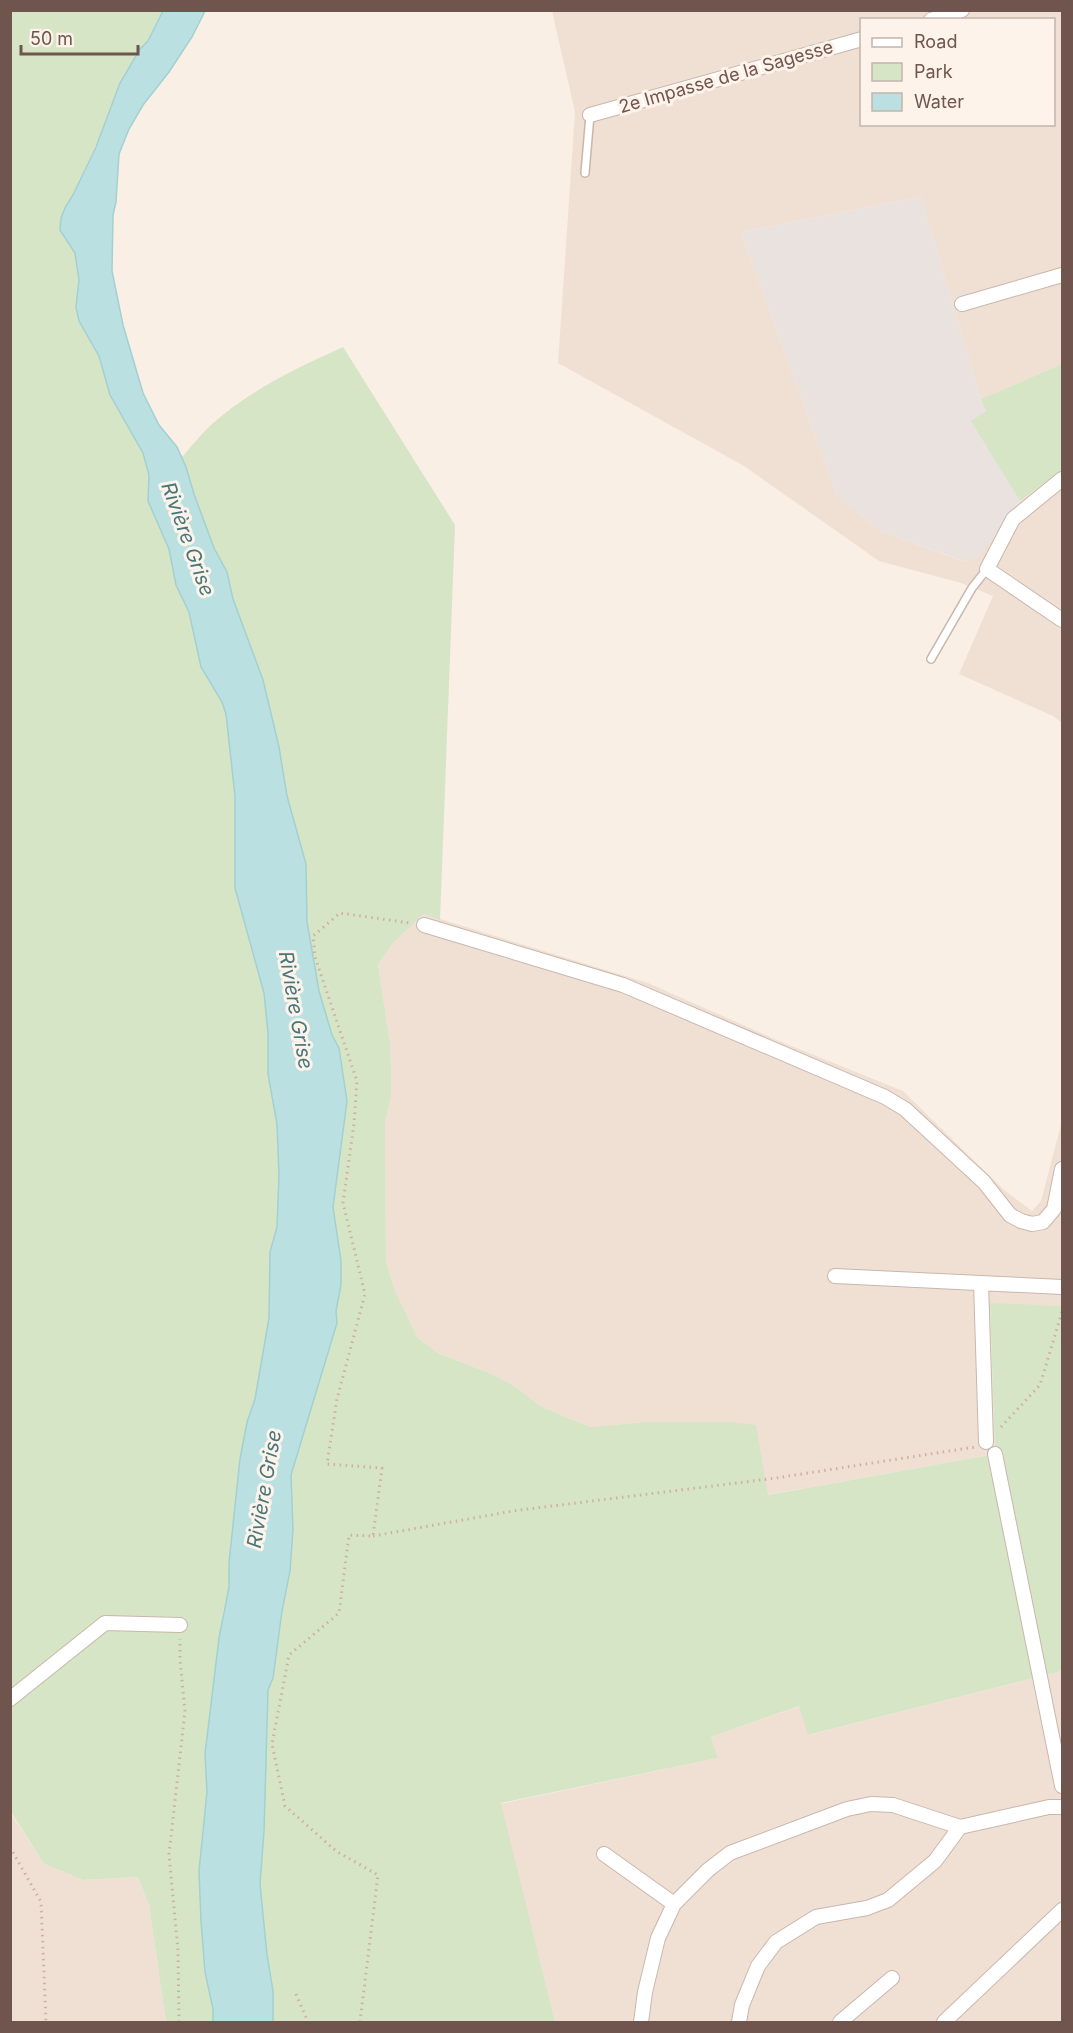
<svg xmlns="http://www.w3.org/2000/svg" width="1073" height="2033" viewBox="0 0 1073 2033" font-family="Inter,sans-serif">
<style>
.residential{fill:#f0e0d4;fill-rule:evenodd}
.industrial{fill:#e9e2de}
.green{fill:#d6e5c5}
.water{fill:#bbe0e1;stroke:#a3d0d1;stroke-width:1.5}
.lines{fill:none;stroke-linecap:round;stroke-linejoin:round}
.lane-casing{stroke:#c9b6ac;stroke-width:10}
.street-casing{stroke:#c9b6ac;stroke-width:16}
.path{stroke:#d0afa3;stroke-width:3;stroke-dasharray:1.5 4.5;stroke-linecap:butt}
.lane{stroke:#fff;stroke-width:7}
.street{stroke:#fff;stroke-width:14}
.labels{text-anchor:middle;stroke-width:6;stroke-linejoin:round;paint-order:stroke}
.street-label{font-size:18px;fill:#6f554d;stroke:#fdf3ea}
.water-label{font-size:20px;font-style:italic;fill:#46777a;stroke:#fdf3ea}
</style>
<rect width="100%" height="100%" fill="#f9efe4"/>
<path class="residential" d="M 552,11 L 1062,11 L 1062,364 L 981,399 L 921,197 L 741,232 L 837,496 L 882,532 L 963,561 L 977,557 L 1020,501 L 1062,470 L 1062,723 L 1053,716 L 959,674 L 993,596 L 961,583 L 879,561 L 744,466 L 558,363 L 575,112 ZM 862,20 L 1054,20 L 1054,124 L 862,124 Z
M 424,914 L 648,983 L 779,1041 L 903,1091 L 1004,1190 L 1032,1211 L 1041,1201 L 1062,1121 L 1062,1306 L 990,1304 L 995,1454 L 767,1495 L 645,1422 L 590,1427 L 540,1406 L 516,1387 L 492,1374 L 438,1353 L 417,1337 L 394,1288 L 386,1261 L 385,1123 L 391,1097 L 391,1070 L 390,1043 L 378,964 L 393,943 Z
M 1062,1671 L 1062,2022 L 555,2022 L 500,1804 L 718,1758 L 711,1737 L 800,1706 L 809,1735 Z
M 10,1812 L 44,1864 L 83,1880 L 138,1877 L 149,1905 L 166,2022 L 11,2022 Z"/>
<path class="industrial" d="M 921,197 L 981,399 L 986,411 L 972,421 L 1020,501 L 978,557 L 964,561 L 882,532 L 837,496 L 741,232 Z"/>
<path class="green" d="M 11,11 L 163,11 L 148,41 L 140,49 L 73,195 L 61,218 L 60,230 L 75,253 L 79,280 L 76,307 L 99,356 L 110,395 L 143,453 L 149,475 L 148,501 L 169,549 L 176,585 L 189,612 L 201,667 L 222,702 L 226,714 L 235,796 L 235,888 L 264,993 L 268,1033 L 268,1074 L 277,1124 L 279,1175 L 277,1227 L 270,1252 L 269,1318 L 255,1399 L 247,1422 L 240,1459 L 229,1563 L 229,1587 L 223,1612 L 205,1754 L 207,1792 L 201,1844 L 201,1921 L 205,1972 L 213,2009 L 213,2022 L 166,2022 L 149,1905 L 138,1877 L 83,1880 L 44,1864 L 11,1812 Z
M 343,347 L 455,525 L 440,920 L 424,914 L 393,943 L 378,964 L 390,1043 L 391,1070 L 391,1097 L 385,1123 L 386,1261 L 394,1288 L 417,1337 L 438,1353 L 492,1374 L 516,1387 L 540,1406 L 590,1427 L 645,1422 L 729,1422 L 756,1425 L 768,1495 L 995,1454 L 990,1303 L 1062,1306 L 1062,1671 L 808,1735 L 799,1706 L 711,1737 L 718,1758 L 501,1803 L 555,2022 L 273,2022 L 273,1991 L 267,1956 L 260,1884 L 264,1831 L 268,1690 L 273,1678 L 282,1611 L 290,1571 L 293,1530 L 291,1475 L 337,1323 L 336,1311 L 341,1285 L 341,1261 L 333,1207 L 347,1101 L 339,1048 L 332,1035 L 319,991 L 307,922 L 306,864 L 287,796 L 279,747 L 263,680 L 233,599 L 227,572 L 214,548 L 194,494 L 186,467 L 181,458 C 191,447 201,434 212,424 C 250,390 297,368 343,347 Z
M 1062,364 L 1062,470 L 1020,501 L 971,421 L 986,411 L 981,399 Z"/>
<path class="water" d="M 163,11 L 205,11 L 192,37 L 169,72 L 143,105 L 129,129 L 119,154 L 116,202 L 113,215 L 112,271 L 123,325 L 143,393 L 159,425 L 177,447 L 186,467 L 194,494 L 214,548 L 227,572 L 233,599 L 263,680 L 279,747 L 287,796 L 306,864 L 307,922 L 319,991 L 332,1035 L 339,1048 L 347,1101 L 333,1207 L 341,1261 L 341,1285 L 336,1311 L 337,1323 L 291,1475 L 293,1530 L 290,1571 L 282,1611 L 273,1678 L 268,1690 L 264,1831 L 260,1884 L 267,1955 L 273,1991 L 273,2022 L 213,2022 L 213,2009 L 205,1972 L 201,1921 L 199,1871 L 207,1792 L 205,1754 L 219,1638 L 229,1587 L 229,1563 L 240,1459 L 247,1422 L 255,1399 L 269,1318 L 270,1252 L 277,1227 L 279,1175 L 277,1124 L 268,1074 L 268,1033 L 264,993 L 235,888 L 235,796 L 226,714 L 222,702 L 201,667 L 189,612 L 176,585 L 169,549 L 148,501 L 149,475 L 143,453 L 110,395 L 99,356 L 79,321 L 76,307 L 79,280 L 75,253 L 60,230 L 61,218 L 65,208 L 73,195 L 96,147 L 120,83 L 140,49 L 148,41 Z"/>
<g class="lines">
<defs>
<path id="lane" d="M 585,173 L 590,115
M 931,659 L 972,588 L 987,569"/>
<path id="street" d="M 931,20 L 962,10
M 590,115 L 862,39
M 962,304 L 1062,275
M 1062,479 L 1013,519 L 987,569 L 1062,620
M 424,925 L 623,985 L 885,1097 L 905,1109 L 984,1182 L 1010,1215 L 1021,1221 L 1032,1224 L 1043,1222 L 1054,1209 L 1062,1169
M 835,1276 L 1062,1287
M 981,1283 L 986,1442
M 995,1454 L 1062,1786
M 10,1699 L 105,1623 L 180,1625
M 604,1854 L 674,1904
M 641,2022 L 645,1992 L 658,1938 L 674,1904 L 708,1870 L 730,1853 L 847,1809 L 871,1804 L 893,1805 L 960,1827 L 1049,1807 L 1062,1807
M 739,2022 L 742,2005 L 758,1966 L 776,1942 L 816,1917 L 867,1908 L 888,1900 L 935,1861 L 960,1827
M 840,2022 L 892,1978
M 944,2022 L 1062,1910"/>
</defs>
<use href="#lane" class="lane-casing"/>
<use href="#street" class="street-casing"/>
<path class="path" d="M 1001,1427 L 1040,1385 L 1062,1312
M 373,1536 L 513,1511 L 776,1478 L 975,1447
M 10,1847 L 41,1902 L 46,2022
M 296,1994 L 308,2022
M 179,2022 L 178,1951 L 169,1854 L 185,1711 L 180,1660 L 180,1639
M 360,2022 L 378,1875 L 336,1851 L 285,1806 L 272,1744 L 289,1655 L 339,1613 L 349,1535 L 373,1536 L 382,1468 L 327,1464 L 337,1399 L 365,1294 L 343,1203 L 354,1124 L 357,1081 L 315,957 L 313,936 L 340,913 L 410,923"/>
<use href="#lane" class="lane"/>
<use href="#street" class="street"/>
</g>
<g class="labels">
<g class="street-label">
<text transform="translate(726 77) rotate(-16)" y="6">2e Impasse de la Sagesse</text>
</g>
<g class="water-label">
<text transform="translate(188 539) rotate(70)" y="7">Rivière Grise</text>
<text transform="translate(296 1010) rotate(80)" y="7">Rivière Grise</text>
<text transform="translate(264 1489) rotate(-80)" y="7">Rivière Grise</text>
</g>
</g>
<rect width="1073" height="2033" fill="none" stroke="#6f554d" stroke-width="24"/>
<rect x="860" y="18" width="195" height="108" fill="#fdf3ea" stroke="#c4b4ab" stroke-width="1.5"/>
<rect x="872" y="38" width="30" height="9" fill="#ffffff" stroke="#c4b4ab" stroke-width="1.5"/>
<text x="914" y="48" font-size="18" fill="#6f554d">Road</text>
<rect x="872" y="63" width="30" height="18" fill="#d6e5c5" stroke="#c4b4ab" stroke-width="1.5"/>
<text x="914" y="78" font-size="18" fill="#6f554d">Park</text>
<rect x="872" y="93" width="30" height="18" fill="#bbe0e1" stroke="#c4b4ab" stroke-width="1.5"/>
<text x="914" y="108" font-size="18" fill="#6f554d">Water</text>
<path d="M21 45v9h117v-9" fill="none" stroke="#6f554d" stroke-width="3"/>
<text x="30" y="45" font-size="18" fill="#6f554d" stroke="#fdf3ea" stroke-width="4.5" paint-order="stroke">50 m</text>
</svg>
